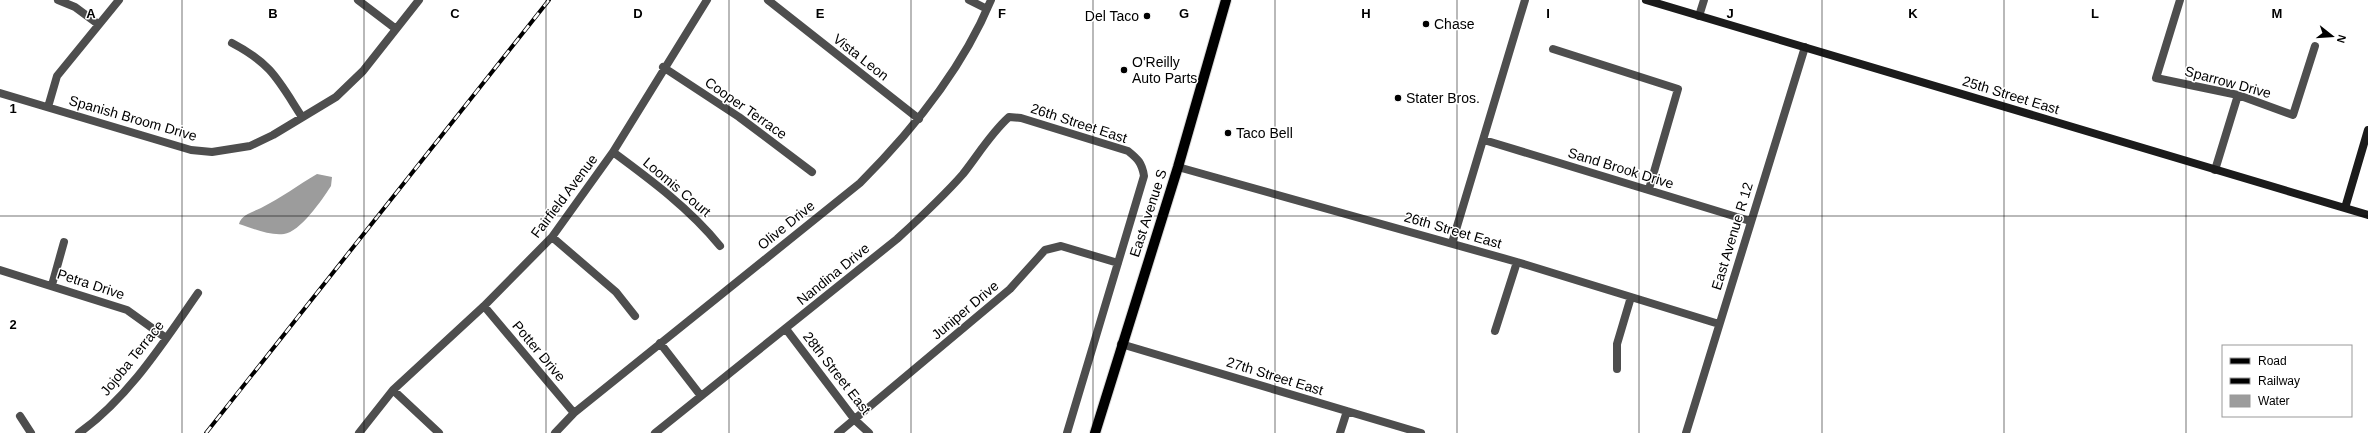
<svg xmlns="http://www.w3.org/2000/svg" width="2368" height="433" viewBox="0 0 2368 433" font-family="Arial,sans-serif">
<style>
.water{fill:#9c9c9c}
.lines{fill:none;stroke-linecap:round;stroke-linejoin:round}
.primary-casing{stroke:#dbdbdb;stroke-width:12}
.street{stroke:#4e4e4e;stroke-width:8}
.secondary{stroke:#1b1b1b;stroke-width:8}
.primary{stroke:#000;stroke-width:10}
.rail-casing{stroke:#000;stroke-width:4}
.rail{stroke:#fff;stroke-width:2.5;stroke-dasharray:8;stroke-linecap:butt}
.grid{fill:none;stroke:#000;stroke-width:1;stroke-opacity:0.55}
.poi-dot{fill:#000;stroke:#fff;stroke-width:1.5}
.labels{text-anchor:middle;stroke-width:3;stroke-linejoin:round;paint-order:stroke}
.poi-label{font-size:14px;fill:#000;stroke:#fff;text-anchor:start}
.street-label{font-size:14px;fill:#000;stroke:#fff}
.grid-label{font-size:13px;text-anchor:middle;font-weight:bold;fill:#000;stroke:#fff;stroke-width:3;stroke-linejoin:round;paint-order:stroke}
</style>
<rect width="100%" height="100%" fill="#fff"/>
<path class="water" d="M 317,174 L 332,177 L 331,186 C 322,200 300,232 284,234 C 270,236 252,228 239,224 C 241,215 253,212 261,208 C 281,198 298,185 317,174 Z"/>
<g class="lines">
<defs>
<path id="primary" d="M 1095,433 L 1178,167 L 1226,0"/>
</defs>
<use href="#primary" class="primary-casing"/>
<path class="street" d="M 58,0 L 75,7 L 98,24
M 358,0 L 396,29
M 768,0 L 919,119
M 969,0 L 987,9
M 2180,0 L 2156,78 L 2238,95 L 2293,115 L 2315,46
M 1699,16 L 1704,0
M 232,43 C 272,64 278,80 302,117
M 1553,49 L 1678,89 L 1649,189
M 663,67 L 739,117 L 812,172
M 0,93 L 191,150 L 212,152 L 250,146 L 273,135 L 336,97 L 363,71 L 419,0
M 48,107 L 57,76 L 119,0
M 1484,140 L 1750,221
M 613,152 C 651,180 690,209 720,246
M 1178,167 L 1517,262 L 1719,324
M 2215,170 L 2238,95
M 552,237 L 616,292 L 635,316
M 1452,243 L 1525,0
M 0,270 L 127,310 L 166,338
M 52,285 L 64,242
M 484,306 L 574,413
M 786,329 L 855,420 L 869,433
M 1495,331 L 1517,262
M 660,343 L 701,396
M 1121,344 L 1421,433
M 1617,369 L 1617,344 L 1631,297
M 393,390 L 439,433
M 20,416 L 31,433
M 79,433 C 129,397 163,343 198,293
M 359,433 L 393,390 L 484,306 L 552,237 L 613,152 L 707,0
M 555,433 L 574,413 L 860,183 C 913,130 962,70 991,0
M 655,433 L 897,239 C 920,218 943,197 963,174 C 978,155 991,133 1009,117 L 1021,118 L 1128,151 C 1138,159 1142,163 1144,176 L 1067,433
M 838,433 L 1010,289 L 1045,250 L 1061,246 L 1118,263
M 1340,433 L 1347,411
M 1686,433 L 1805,47"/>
<path class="secondary" d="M 1646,0 L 2368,215
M 2345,208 L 2368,130"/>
<use href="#primary" class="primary"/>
<defs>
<path id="rail" d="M 206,433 L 549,0"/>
</defs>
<use href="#rail" class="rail-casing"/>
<use href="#rail" class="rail"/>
</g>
<path class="grid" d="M 182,0 L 182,433M 364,0 L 364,433M 546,0 L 546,433M 729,0 L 729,433M 911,0 L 911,433M 1093,0 L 1093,433M 1275,0 L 1275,433M 1457,0 L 1457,433M 1639,0 L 1639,433M 1822,0 L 1822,433M 2004,0 L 2004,433M 2186,0 L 2186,433M 0,216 L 2368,216"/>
<g class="poi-dot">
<circle cx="1147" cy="16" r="4"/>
<circle cx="1426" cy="24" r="4"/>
<circle cx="1124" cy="70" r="4"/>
<circle cx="1398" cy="98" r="4"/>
<circle cx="1228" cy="133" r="4"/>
</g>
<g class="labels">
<g class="poi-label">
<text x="1139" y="21" text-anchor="end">Del Taco</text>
<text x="1434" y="29">Chase</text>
<text x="1132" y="67">O'Reilly<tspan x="1132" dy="16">Auto Parts</tspan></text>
<text x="1406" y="103">Stater Bros.</text>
<text x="1236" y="138">Taco Bell</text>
</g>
<g class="street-label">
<text transform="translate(861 57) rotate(38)" y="5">Vista Leon</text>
<text transform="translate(2228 82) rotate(15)" y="5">Sparrow Drive</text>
<text transform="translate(2011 95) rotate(17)" y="5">25th Street East</text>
<text transform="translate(746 108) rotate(35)" y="5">Cooper Terrace</text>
<text transform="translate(133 118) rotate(16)" y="5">Spanish Broom Drive</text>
<text transform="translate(1079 123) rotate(18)" y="5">26th Street East</text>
<text transform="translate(1621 168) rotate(17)" y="5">Sand Brook Drive</text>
<text transform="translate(677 187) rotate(40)" y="5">Loomis Court</text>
<text transform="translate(564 196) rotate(-53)" y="5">Fairfield Avenue</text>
<text transform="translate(1148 213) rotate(-72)" y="5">East Avenue S</text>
<text transform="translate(786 225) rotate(-39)" y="5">Olive Drive</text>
<text transform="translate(1453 230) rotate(16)" y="5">26th Street East</text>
<text transform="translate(1732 236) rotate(-73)" y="5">East Avenue R 12</text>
<text transform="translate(833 274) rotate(-39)" y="5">Nandina Drive</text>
<text transform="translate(91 284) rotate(18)" y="5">Petra Drive</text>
<text transform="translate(965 310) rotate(-40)" y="5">Juniper Drive</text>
<text transform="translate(539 351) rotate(50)" y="5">Potter Drive</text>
<text transform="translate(132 358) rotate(-51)" y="5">Jojoba Terrace</text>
<text transform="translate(837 373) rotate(52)" y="5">28th Street East</text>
<text transform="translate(1275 376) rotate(17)" y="5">27th Street East</text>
</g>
</g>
<g class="grid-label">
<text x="91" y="18">A</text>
<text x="273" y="18">B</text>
<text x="455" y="18">C</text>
<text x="638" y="18">D</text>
<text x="820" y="18">E</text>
<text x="1002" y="18">F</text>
<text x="1184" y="18">G</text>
<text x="1366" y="18">H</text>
<text x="1548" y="18">I</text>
<text x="1730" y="18">J</text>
<text x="1913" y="18">K</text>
<text x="2095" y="18">L</text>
<text x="2277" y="18">M</text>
<text x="13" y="113">1</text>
<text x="13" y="329">2</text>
</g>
<rect x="2222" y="345" width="130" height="72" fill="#ffffff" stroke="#999999"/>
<rect x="2230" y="358" width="20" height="6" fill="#000000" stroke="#999999"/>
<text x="2258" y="365" font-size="12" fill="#000000">Road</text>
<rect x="2230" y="378" width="20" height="6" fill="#000000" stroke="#999999"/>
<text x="2258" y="385" font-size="12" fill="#000000">Railway</text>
<rect x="2230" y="395" width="20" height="12" fill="#9c9c9c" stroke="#999999"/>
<text x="2258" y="405" font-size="12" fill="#000000">Water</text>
<g transform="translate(2332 36) rotate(107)" stroke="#ffffff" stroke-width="3" paint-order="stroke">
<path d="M0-3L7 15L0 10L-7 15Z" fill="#000000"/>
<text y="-6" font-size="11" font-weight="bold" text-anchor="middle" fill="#000000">N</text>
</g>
</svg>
